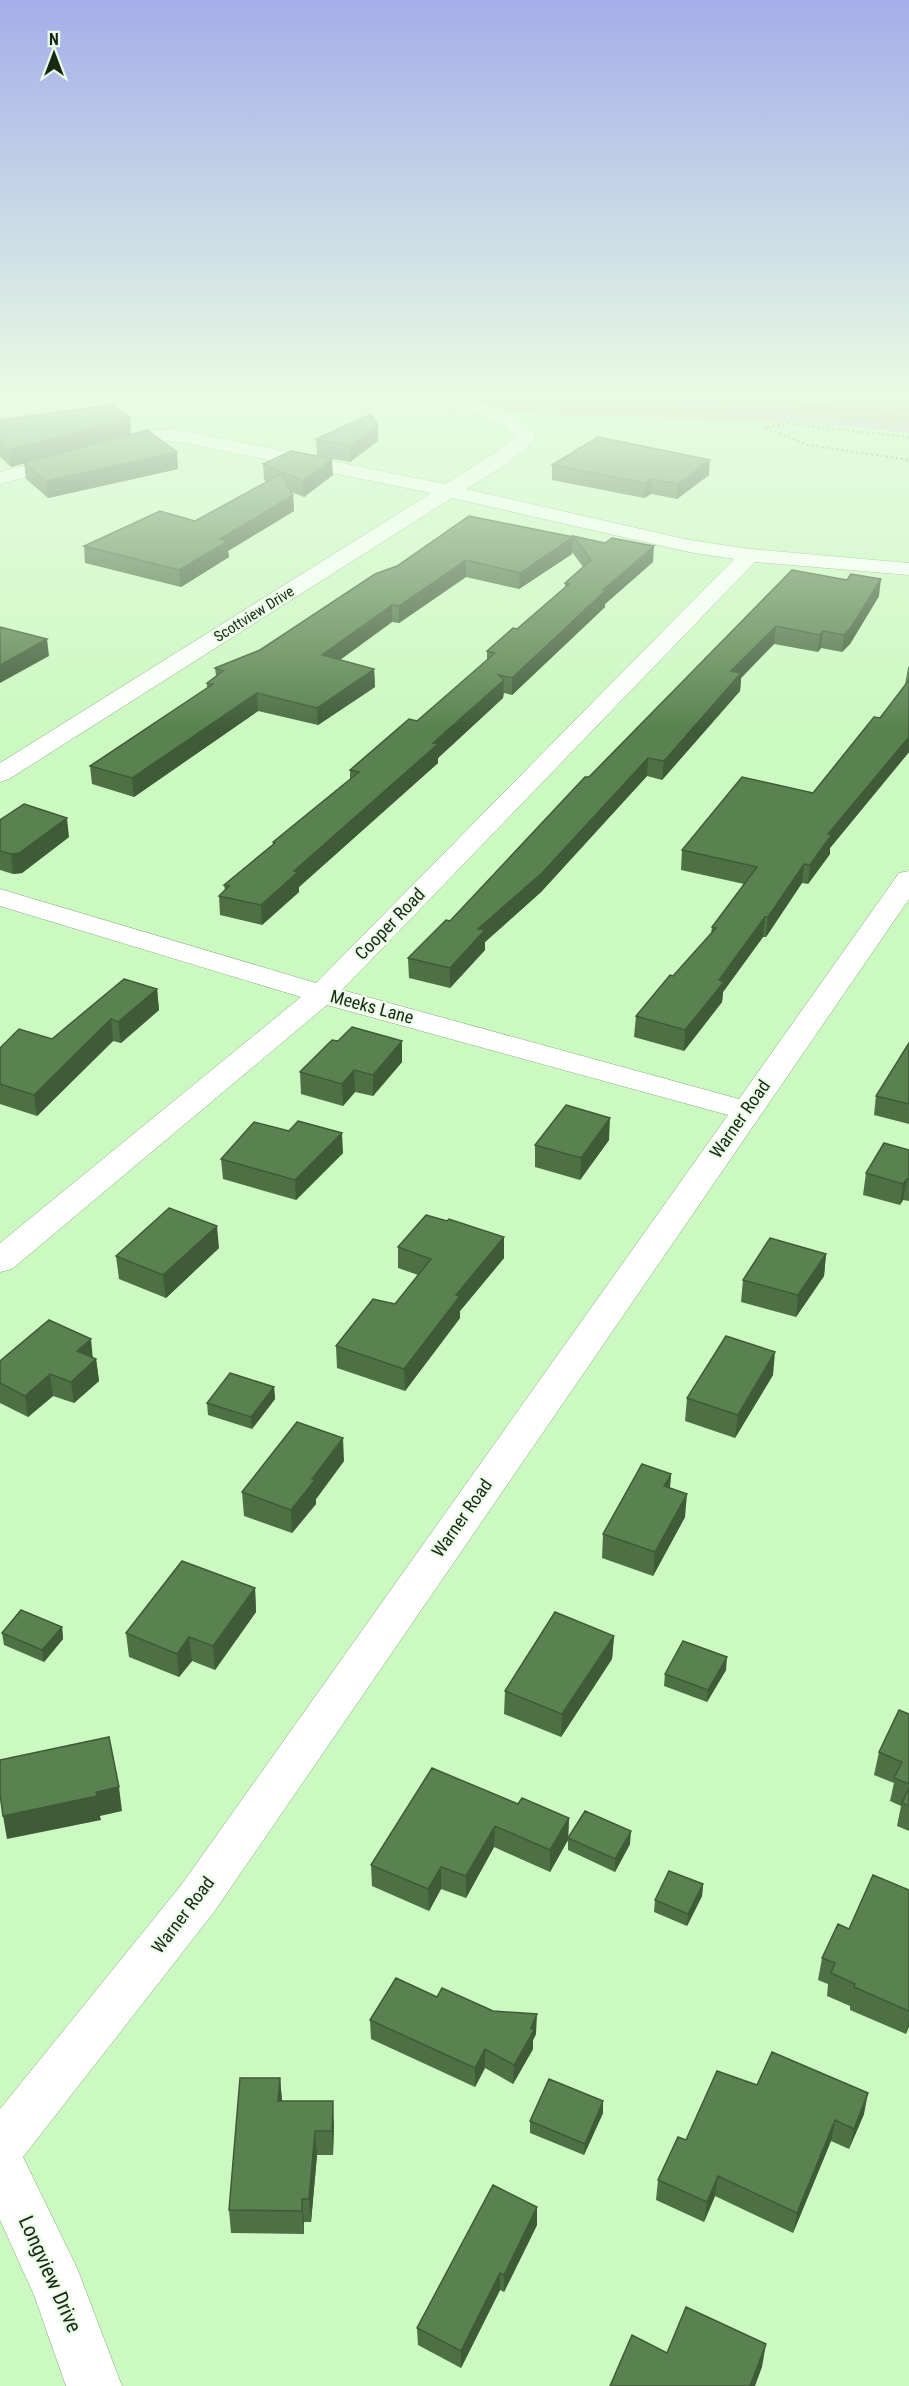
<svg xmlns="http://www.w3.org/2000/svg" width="909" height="2386" viewBox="0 0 909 2386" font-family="'Roboto Condensed',sans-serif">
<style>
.green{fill:#eea3a3}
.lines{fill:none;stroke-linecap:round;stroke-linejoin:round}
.stream{stroke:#dfa5ed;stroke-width:7}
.minor-casing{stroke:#82ab77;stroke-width:1}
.path{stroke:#6b8964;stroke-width:2;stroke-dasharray:2 3;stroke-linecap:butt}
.minor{fill:#fff;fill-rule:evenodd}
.wall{fill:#4d7045}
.shaded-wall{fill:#3f5b38}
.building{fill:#5a8250;stroke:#3f5b38;stroke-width:1.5}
.labels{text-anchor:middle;stroke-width:4.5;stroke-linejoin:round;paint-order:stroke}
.far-street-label{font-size:15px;fill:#172813;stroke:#ebfde7}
.street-label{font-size:18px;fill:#172813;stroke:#ebfde7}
.near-street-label{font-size:21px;fill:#172813;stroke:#ebfde7}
</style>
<rect width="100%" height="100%" fill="#ccf8c1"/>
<path class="green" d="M 388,396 L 909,396 L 909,426 L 494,412 Z"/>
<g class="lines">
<path class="stream" d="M 649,396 L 775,416 L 909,429"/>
<defs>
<path id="minor" d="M 379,396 C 427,396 505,391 536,436 C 519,460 489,474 466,489 L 689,540 L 750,549 L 909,563 L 909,575 L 755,562 L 342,990 L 739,1099 L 899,873 L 909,871 L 909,899 L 214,1912 L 23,2157 L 77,2268 L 122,2386 L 66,2386 L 34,2295 L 0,2220 L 0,2109 L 182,1884 L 728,1115 L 327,1005 L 12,1269 L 0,1272 L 0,1243 L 301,997 L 0,906 L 0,889 L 316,983 L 734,559 L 689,552 L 452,498 L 9,779 L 0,782 L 0,763 L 431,493 L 175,441 L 155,442 L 0,484 L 0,472 L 154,430 L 175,429 L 445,484 L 500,450 L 515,436 C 483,404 430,406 388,401 Z"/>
</defs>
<use href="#minor" class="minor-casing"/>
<path class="path" d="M 715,396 L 909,417
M 777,396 L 782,405
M 788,424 L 795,407
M 909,437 L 788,424 L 765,428 L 808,445 L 909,460"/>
<use href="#minor" class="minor"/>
</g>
<path class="wall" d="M 0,420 L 131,434 L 44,458 L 178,469 L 48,498 L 26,479 L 24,463 L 11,467 L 0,457 Z
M 378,425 L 378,441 L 350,462 L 317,456 L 316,439 Z
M 263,464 L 333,475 L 304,497 L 291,492 L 293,495 L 294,511 L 228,551 L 229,557 L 181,587 L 85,563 L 84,546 L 195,521 L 267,482 L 264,480 Z
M 552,465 L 709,475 L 677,499 L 651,494 L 644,498 L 552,480 Z
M 573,536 L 653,562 L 605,604 L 605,607 L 512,695 L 504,693 L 503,698 L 438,758 L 438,763 L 299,887 L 299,892 L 262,925 L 220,915 L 219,896 L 225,890 L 224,885 L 273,844 L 273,842 L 350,779 L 350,770 L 417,721 L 487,660 L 487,651 L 517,629 L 565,588 L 565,583 L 583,567 L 572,552 L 572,554 L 519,589 L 466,577 L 399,623 L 392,622 L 340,660 L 374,669 L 375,687 L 318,725 L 258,711 L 134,797 L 92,784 L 90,766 L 207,688 L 207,683 L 216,676 L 215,668 L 260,650 L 375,574 L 573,537 Z
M 792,570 L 879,596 L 850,644 L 842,652 L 821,648 L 818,652 L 774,644 L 741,678 L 740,691 L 662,780 L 647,776 L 541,892 L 485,942 L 485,950 L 450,988 L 409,978 L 408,958 L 450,921 L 589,777 Z
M 909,666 L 909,752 L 830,848 L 830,854 L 808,884 L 802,883 L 766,937 L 763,937 L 723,992 L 722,1002 L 684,1051 L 634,1037 L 636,1016 L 673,976 L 711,933 L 712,927 L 744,884 L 681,870 L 682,850 L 813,793 L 880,718 L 905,685 L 908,668 Z
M 0,820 L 69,837 L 22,873 L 13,874 L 0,870 Z
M 157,989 L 159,1010 L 121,1043 L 113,1041 L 37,1116 L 0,1104 L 0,1048 L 52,1039 Z
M 338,1041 L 402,1041 L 402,1062 L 373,1096 L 355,1092 L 343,1106 L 301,1094 L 300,1072 Z
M 909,1043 L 909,1124 L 874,1115 L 876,1096 Z
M 609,1140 L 580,1180 L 535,1167 L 535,1145 Z
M 909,1150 L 909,1201 L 903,1200 L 900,1205 L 863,1195 L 866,1173 Z
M 343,1153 L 296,1200 L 223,1179 L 221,1159 Z
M 398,1247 L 504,1258 L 460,1311 L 460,1318 L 405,1391 L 337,1368 L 336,1346 L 395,1304 L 418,1275 L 398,1268 Z
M 219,1248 L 166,1298 L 119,1279 L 116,1256 Z
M 826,1254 L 824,1276 L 796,1317 L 741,1302 L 743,1280 Z
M 93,1358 L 96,1359 L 99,1381 L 74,1403 L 53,1396 L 28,1417 L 0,1403 L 0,1361 Z
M 773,1375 L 735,1438 L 685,1421 L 687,1398 Z
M 274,1387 L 275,1399 L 252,1429 L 208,1415 L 207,1403 Z
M 344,1461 L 316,1499 L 316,1504 L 292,1533 L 244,1516 L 242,1492 Z
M 671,1474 L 670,1488 L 685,1517 L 653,1576 L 602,1558 L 603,1534 Z
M 255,1588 L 256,1612 L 215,1670 L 192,1661 L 179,1677 L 129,1657 L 126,1633 Z
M 62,1627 L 63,1639 L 44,1662 L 4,1645 L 2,1633 Z
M 614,1636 L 612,1659 L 561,1737 L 504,1714 L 505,1691 Z
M 726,1670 L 707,1702 L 664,1686 L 665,1674 Z
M 909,1714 L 909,1831 L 897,1826 L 901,1806 L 890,1801 L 894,1783 L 874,1775 L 879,1752 Z
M 518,1804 L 569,1818 L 568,1840 L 550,1872 L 494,1847 L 466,1898 L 441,1889 L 429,1911 L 372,1886 L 371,1865 Z
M 568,1838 L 630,1844 L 615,1872 L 568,1850 Z
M 703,1884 L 702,1896 L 687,1926 L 654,1912 L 655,1900 Z
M 909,1890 L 909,2026 L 906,2034 L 850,2010 L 850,2006 L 827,1996 L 828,1984 L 818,1980 L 822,1958 L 849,1929 Z
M 437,1997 L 536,2034 L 533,2040 L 533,2049 L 513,2084 L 485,2068 L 475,2087 L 371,2039 L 370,2020 Z
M 280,2078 L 282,2101 L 334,2124 L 333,2155 L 317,2155 L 311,2222 L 304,2222 L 304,2234 L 231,2233 L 229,2210 Z
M 757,2085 L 864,2114 L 849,2149 L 831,2141 L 793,2233 L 715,2196 L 704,2222 L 656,2200 L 658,2180 L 686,2140 Z
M 603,2101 L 603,2113 L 584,2155 L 530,2133 L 530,2121 Z
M 537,2225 L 504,2292 L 500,2290 L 461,2368 L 418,2345 L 417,2328 Z"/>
<path class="shaded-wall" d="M 130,418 L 131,434 L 11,467 L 9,450 Z
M 378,425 L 378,441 L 350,462 L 350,446 Z
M 177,452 L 178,469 L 48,498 L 46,481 Z
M 332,459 L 333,475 L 304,497 L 303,481 Z
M 710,460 L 709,475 L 677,499 L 678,484 Z
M 652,479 L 651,494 L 644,498 L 645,483 Z
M 293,495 L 294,511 L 228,551 L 229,557 L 181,587 L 179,570 L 220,539 Z
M 573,537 L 572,554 L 519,589 L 520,573 Z
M 654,546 L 653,562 L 605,604 L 605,607 L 512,695 L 512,678 L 603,590 Z
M 466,560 L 466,577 L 399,623 L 399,606 Z
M 881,579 L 879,596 L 850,644 L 842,652 L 844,635 Z
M 392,605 L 392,622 L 323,672 L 322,655 Z
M 776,626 L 774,644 L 741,678 L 740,691 L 662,780 L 664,761 L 731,671 Z
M 823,631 L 821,648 L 818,652 L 820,635 Z
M 47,639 L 49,656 L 0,683 L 0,665 Z
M 374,669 L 375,687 L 318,725 L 317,708 Z
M 504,680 L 503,698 L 438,758 L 438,763 L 299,887 L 299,892 L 262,925 L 261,905 L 294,871 Z
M 257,693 L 258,711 L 134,797 L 132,778 Z
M 909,737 L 909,752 L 830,848 L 830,854 L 808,884 L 810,865 L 828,834 Z
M 648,758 L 647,776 L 541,892 L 485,942 L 485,950 L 450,988 L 450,968 L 478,929 Z
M 67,818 L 69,837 L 22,873 L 13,874 L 11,854 Z
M 804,864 L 802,883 L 766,937 L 768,917 Z
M 765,917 L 763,937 L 723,992 L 722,1002 L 684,1051 L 685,1030 L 719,980 Z
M 157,989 L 159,1010 L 121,1043 L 118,1022 Z
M 111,1019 L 113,1041 L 37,1116 L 34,1095 Z
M 402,1041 L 402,1062 L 373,1096 L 373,1075 Z
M 354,1070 L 355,1092 L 343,1106 L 342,1084 Z
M 610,1118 L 609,1140 L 580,1180 L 581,1158 Z
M 342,1133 L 343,1153 L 296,1200 L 295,1180 Z
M 907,1179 L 903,1200 L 900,1205 L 903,1184 Z
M 217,1226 L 219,1248 L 166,1298 L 163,1275 Z
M 504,1237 L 504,1258 L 460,1311 L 460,1318 L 405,1391 L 404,1369 L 456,1295 Z
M 826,1254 L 824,1276 L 796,1317 L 798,1295 Z
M 91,1339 L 93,1360 L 77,1351 Z
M 775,1352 L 773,1375 L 735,1438 L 738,1415 Z
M 96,1359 L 99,1381 L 74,1403 L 71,1382 Z
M 50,1374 L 53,1396 L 28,1417 L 25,1396 Z
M 274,1387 L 275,1399 L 252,1429 L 251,1417 Z
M 343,1438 L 344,1461 L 316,1499 L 316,1504 L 292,1533 L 291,1510 L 312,1479 Z
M 671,1474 L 669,1497 L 664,1486 Z
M 687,1494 L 685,1517 L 653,1576 L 655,1552 Z
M 255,1588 L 256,1612 L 215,1670 L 213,1646 Z
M 62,1627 L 63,1639 L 44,1662 L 42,1650 Z
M 614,1636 L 612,1659 L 561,1737 L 562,1714 Z
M 189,1637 L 192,1661 L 179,1677 L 177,1654 Z
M 727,1657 L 726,1670 L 707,1702 L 708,1690 Z
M 119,1787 L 122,1811 L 100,1816 L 101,1820 L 7,1839 L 3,1816 L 96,1792 Z
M 569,1818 L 568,1840 L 550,1872 L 550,1850 Z
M 495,1826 L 494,1847 L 466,1898 L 466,1876 Z
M 631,1831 L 630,1844 L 615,1872 L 615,1859 Z
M 441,1867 L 441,1889 L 429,1911 L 428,1889 Z
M 703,1884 L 702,1896 L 687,1926 L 688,1914 Z
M 537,2014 L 536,2034 L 533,2040 L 533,2049 L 513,2084 L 514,2065 Z
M 909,2019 L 909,2026 L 906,2034 Z
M 485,2049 L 485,2068 L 475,2087 L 475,2068 Z
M 280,2078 L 282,2101 L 278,2101 Z
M 868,2093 L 864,2114 L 849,2149 L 854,2129 Z
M 333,2101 L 334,2124 L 333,2155 L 332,2131 Z
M 603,2101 L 603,2113 L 584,2155 L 585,2144 Z
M 835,2120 L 831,2141 L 793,2233 L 797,2213 Z
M 315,2131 L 317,2155 L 311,2222 L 309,2199 Z
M 718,2176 L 715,2196 L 704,2222 L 707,2202 Z
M 302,2199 L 304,2222 L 304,2234 L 302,2211 Z
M 537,2207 L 537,2225 L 504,2292 L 504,2275 Z
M 500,2273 L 500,2290 L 461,2368 L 461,2351 Z
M 766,2344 L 762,2367 L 755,2386 L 750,2386 Z"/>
<path class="building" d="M 112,405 L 130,418 L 9,450 L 0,443 L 0,420 Z
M 371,414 L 378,425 L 350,446 L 316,439 Z
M 147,430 L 177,452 L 46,481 L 24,463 Z
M 598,437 L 710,460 L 678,484 L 652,479 L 645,483 L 552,465 Z
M 291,451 L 332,459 L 303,481 L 263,464 Z
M 281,474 L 293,495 L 220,539 L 228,541 L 179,570 L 84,546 L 160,511 L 195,521 Z
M 469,516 L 573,537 L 520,573 L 466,560 L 399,606 L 392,605 L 322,655 L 374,669 L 317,708 L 257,693 L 132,778 L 90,766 L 213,684 L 207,683 L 223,671 L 215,668 L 260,650 L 375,574 L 397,566 Z
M 573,536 L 605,543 L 612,538 L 654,546 L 603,590 L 606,590 L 512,678 L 499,675 L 504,680 L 433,743 L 438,744 L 294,871 L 298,872 L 261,905 L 219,896 L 229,886 L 224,885 L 275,843 L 273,842 L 359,772 L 350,770 L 409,719 L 417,721 L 495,653 L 487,651 L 513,628 L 517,629 L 569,584 L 565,583 L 591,560 Z
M 792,570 L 847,580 L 851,574 L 881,579 L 852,626 L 844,635 L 823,631 L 820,635 L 776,626 L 731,671 L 741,673 L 664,761 L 648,758 L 542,873 L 478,929 L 485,930 L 450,968 L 408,958 L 446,920 L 450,921 L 585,777 L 589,777 Z
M 0,627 L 47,639 L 0,665 Z
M 909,680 L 909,737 L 828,834 L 832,834 L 810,865 L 804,864 L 768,917 L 765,917 L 719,980 L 724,982 L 685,1030 L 636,1016 L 670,975 L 673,976 L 716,928 L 712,927 L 757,867 L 682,850 L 742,777 L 813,793 L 874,717 L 880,718 Z
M 24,804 L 67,818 L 19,853 L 11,854 L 0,851 L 0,820 Z
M 124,979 L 157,989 L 118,1022 L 111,1019 L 34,1095 L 0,1084 L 0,1048 L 19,1029 L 52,1039 Z
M 352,1027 L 402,1041 L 373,1075 L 354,1070 L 342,1084 L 300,1072 L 332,1040 L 338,1041 Z
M 909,1043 L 909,1104 L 876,1096 Z
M 566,1105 L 610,1118 L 581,1158 L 535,1145 Z
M 298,1121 L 342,1133 L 295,1180 L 221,1159 L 254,1122 L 289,1131 Z
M 884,1143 L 909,1150 L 909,1179 L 907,1179 L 903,1184 L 866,1173 Z
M 169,1208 L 217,1226 L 163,1275 L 116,1256 Z
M 426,1215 L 447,1221 L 449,1219 L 504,1237 L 456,1295 L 460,1296 L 404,1369 L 336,1346 L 373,1299 L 395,1304 L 431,1259 L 398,1247 Z
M 770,1238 L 826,1254 L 798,1295 L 743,1280 Z
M 49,1320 L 91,1339 L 77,1351 L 96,1359 L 71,1382 L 50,1374 L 25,1396 L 0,1383 L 0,1361 Z
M 726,1336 L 775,1352 L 738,1415 L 687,1398 Z
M 230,1373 L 274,1387 L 251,1417 L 207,1403 Z
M 297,1422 L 343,1438 L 312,1479 L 315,1480 L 291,1510 L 242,1492 Z
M 642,1464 L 671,1474 L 664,1486 L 687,1494 L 655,1552 L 603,1534 Z
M 182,1561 L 255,1588 L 213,1646 L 189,1637 L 177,1654 L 126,1633 Z
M 21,1610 L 62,1627 L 42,1650 L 2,1633 Z
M 555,1612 L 614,1636 L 562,1714 L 505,1691 Z
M 683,1641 L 727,1657 L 708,1690 L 665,1674 Z
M 899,1710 L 909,1714 L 909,1784 L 894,1778 L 902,1762 L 879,1752 Z
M 109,1737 L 119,1787 L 96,1792 L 97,1796 L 3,1816 L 0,1794 L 0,1760 Z
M 432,1768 L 518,1804 L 522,1798 L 569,1818 L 550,1850 L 495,1826 L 466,1876 L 441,1867 L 428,1889 L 371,1865 Z
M 909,1788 L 909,1806 L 902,1803 Z
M 585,1811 L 631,1831 L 615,1859 L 568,1838 Z
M 669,1871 L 703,1884 L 688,1914 L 655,1900 Z
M 873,1875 L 909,1890 L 909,2011 L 854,1987 L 855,1984 L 831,1973 L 835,1963 L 822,1958 L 838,1924 L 849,1929 Z
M 396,1978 L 437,1997 L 442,1988 L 493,2011 L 537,2014 L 531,2028 L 534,2030 L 514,2065 L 485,2049 L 475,2068 L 370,2020 Z
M 772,2052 L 868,2093 L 854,2129 L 835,2120 L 797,2213 L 718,2176 L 707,2202 L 658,2180 L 678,2137 L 686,2140 L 717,2071 L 757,2085 Z
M 240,2078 L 280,2078 L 278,2101 L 333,2101 L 332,2131 L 315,2131 L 309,2199 L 302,2199 L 302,2211 L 229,2210 Z
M 549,2079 L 603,2101 L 585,2144 L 530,2121 Z
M 493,2185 L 537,2207 L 504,2275 L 500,2273 L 461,2351 L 417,2328 Z
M 686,2307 L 766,2344 L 750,2386 L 610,2386 L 632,2335 L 667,2353 Z"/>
<linearGradient id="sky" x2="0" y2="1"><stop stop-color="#a4aeea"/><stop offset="0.54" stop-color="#e8fce3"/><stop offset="1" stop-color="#e8fce3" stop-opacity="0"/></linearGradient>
<rect width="909" height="730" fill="url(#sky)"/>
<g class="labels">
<g class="far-street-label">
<text transform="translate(254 614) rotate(-32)" y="5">Scottview Drive</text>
</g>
<g class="street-label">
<text transform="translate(390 924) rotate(-46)" y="6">Cooper Road</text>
<text transform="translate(372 1007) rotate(15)" y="6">Meeks Lane</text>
<text transform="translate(740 1119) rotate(-55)" y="6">Warner Road</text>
<text transform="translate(462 1518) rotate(-55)" y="6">Warner Road</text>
<text transform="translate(183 1915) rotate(-53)" y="6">Warner Road</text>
</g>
<g class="near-street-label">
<text transform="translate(50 2274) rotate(66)" y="7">Longview Drive</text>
</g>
</g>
<g transform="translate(54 54)" stroke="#ebfde7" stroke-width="4.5" paint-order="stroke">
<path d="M0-4.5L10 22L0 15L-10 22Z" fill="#172813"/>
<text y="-9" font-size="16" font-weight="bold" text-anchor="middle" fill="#172813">N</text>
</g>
</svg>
